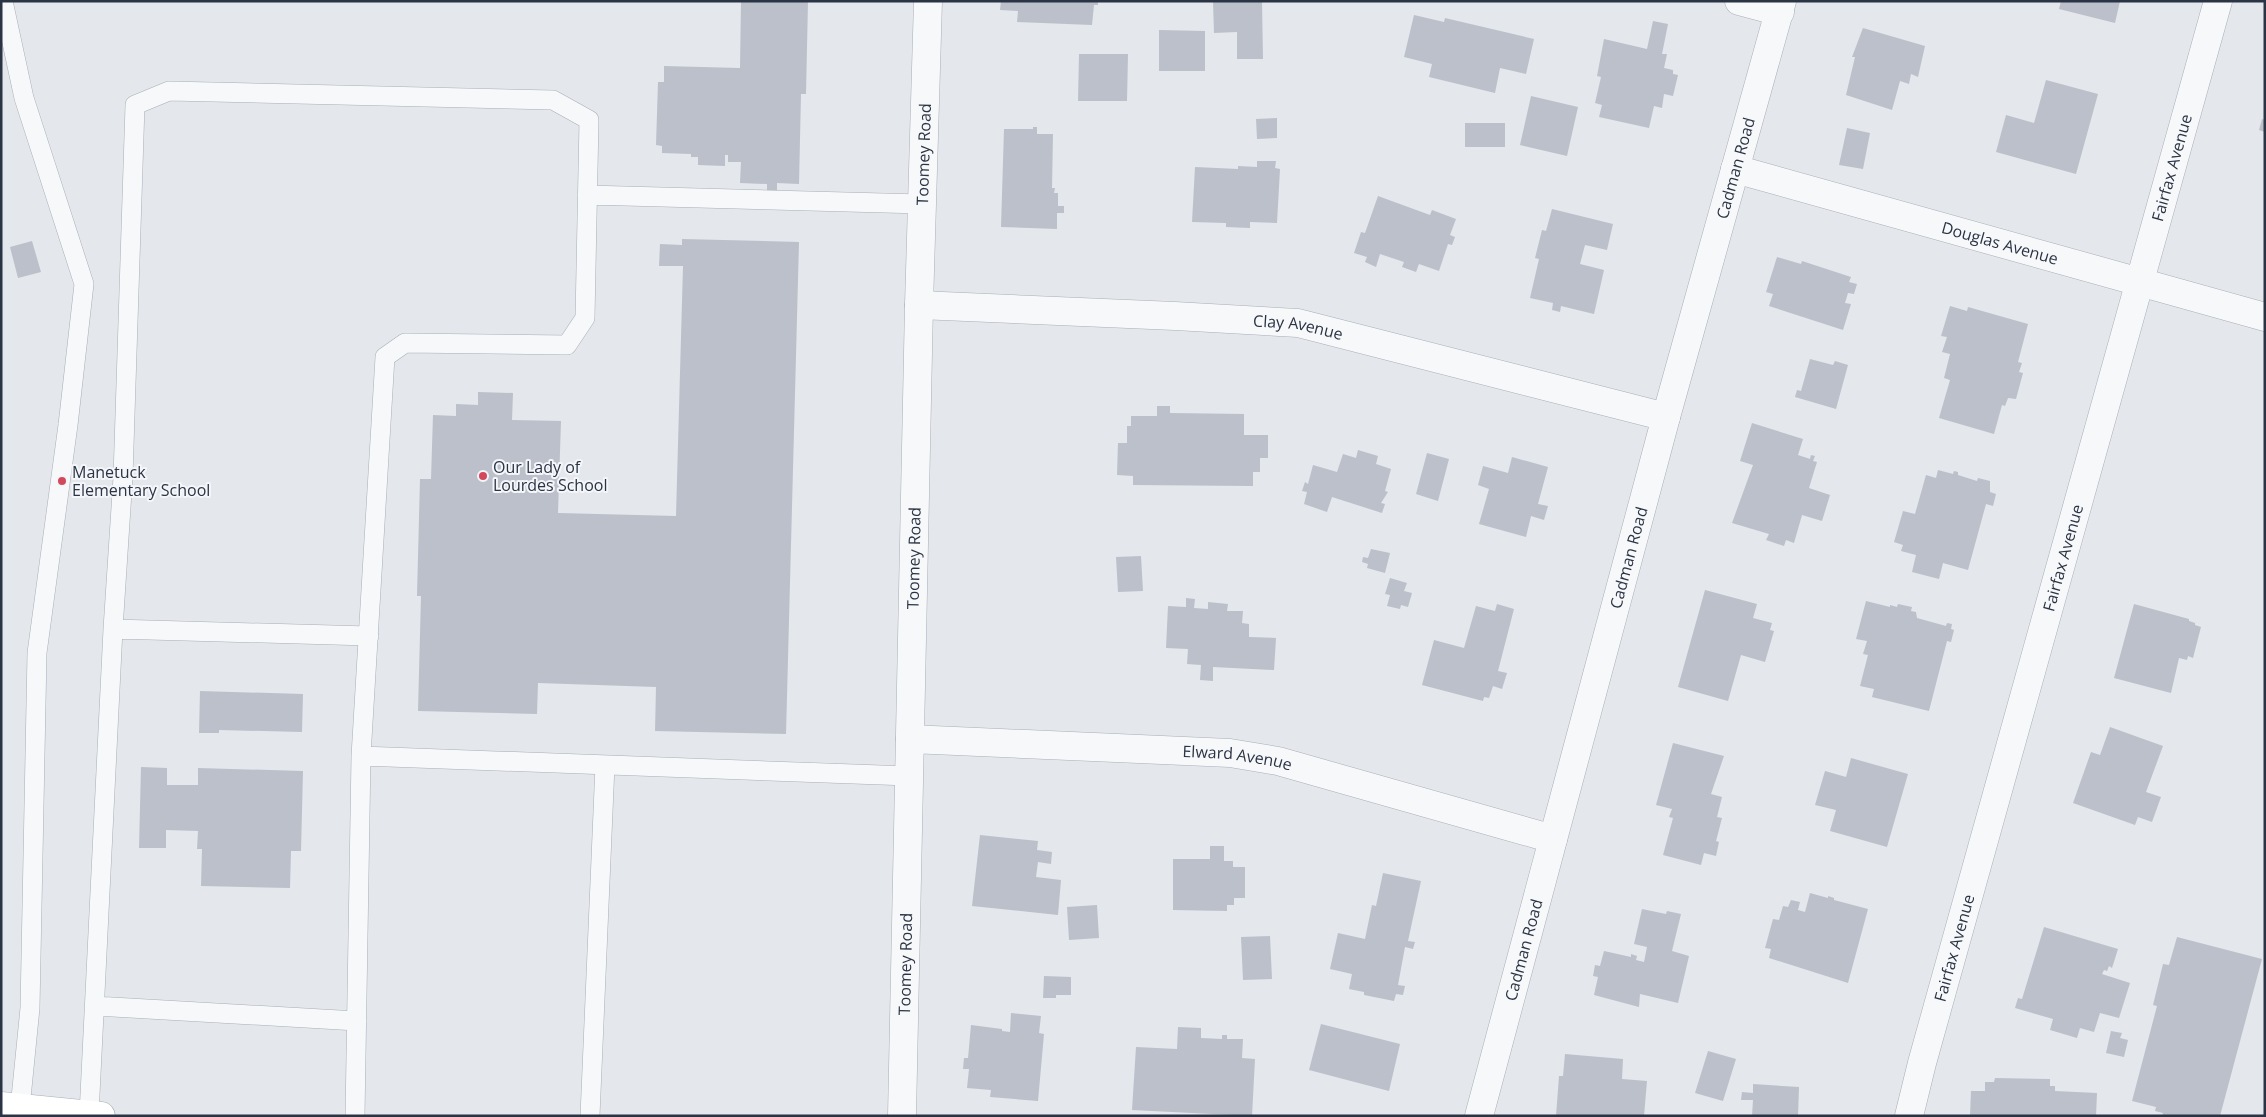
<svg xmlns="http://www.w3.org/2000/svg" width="2266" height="1117" viewBox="0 0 2266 1117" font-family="'Open Sans',sans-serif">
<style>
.building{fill:#bbc0ca}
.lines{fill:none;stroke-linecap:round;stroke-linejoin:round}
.lane-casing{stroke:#a9aeb7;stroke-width:20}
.street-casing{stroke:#a9aeb7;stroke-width:29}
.secondary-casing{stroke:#a9aeb7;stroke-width:29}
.lane{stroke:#f7f8fa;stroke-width:19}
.street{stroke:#f7f8fa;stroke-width:28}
.secondary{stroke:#fff;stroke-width:28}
.poi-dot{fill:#d1495b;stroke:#f4f6f9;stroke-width:2}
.labels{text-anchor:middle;stroke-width:4;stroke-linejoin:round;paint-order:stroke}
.street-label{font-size:16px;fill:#2b3445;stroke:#f4f6f9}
.poi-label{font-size:16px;fill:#2b3445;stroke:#f4f6f9;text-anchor:start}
</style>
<rect width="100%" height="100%" fill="#e4e7ec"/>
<path class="building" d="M 741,1 L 808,1 L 806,94 L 801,94 L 799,184 L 777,183 L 777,191 L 767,191 L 767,184 L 740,183 L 741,162 L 728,162 L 728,155 L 725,155 L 725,166 L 698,165 L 698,157 L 691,157 L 691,154 L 662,153 L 662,146 L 656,145 L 658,82 L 664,82 L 664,66 L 740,68 Z
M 1001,1 L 1098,1 L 1098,5 L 1094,5 L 1092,25 L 1017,22 L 1018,11 L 1000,10 Z
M 1213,1 L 1262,1 L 1263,59 L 1237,59 L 1237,32 L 1214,33 Z
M 2061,1 L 2120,1 L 2115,23 L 2059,9 Z
M 1414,15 L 1444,22 L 1445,18 L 1534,39 L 1526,74 L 1500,68 L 1495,93 L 1429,77 L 1432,64 L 1404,57 Z
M 1653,21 L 1668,24 L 1662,54 L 1667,54 L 1664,68 L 1673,70 L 1673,74 L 1678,75 L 1673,96 L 1664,94 L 1662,108 L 1654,106 L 1649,128 L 1599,117 L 1602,105 L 1595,103 L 1601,77 L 1597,76 L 1604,39 L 1647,49 Z
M 1863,28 L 1925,46 L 1918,77 L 1911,74 L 1909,84 L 1900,81 L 1892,110 L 1846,95 L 1855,57 L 1852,57 Z
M 1159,30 L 1205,31 L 1205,71 L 1159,71 Z
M 1079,54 L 1128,54 L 1127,101 L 1078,101 Z
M 2046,80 L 2098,94 L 2076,174 L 1996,152 L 2006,115 L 2034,123 Z
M 1531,96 L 1578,107 L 1567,156 L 1520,145 Z
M 1277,118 L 1277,138 L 1257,139 L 1256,119 Z
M 2262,119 L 2265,120 L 2265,132 L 2259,130 Z
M 1465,123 L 1505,123 L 1505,147 L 1465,147 Z
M 1033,127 L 1037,127 L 1037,134 L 1053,134 L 1052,188 L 1055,188 L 1054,193 L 1058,193 L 1058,206 L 1064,206 L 1064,213 L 1057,213 L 1057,229 L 1001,227 L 1004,129 L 1033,129 Z
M 1847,128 L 1870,133 L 1863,169 L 1839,165 Z
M 1257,161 L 1276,161 L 1275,168 L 1280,169 L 1277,223 L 1250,222 L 1250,228 L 1226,227 L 1226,223 L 1192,222 L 1195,167 L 1238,169 L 1238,166 L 1257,167 Z
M 1378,196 L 1430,215 L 1432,210 L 1456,219 L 1450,235 L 1455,237 L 1452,245 L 1448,244 L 1439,271 L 1419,264 L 1416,272 L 1402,267 L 1404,262 L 1380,254 L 1376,267 L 1365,262 L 1367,257 L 1354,253 L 1361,232 L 1365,233 Z
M 1552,209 L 1613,224 L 1607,250 L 1585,245 L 1580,264 L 1604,270 L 1594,314 L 1561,306 L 1560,312 L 1552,310 L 1553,303 L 1530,298 L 1539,259 L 1535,258 L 1542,230 L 1546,231 Z
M 682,239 L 799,242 L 786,734 L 655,731 L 656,687 L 538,683 L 537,714 L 418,711 L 421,596 L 417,596 L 420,479 L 431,479 L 433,415 L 456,416 L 456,404 L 478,405 L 478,392 L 513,393 L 512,420 L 561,421 L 558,513 L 676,516 L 683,266 L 659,266 L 660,244 L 682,245 Z
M 32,241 L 41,272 L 18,278 L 10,247 Z
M 1777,257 L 1801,264 L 1802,261 L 1851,277 L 1849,282 L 1857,284 L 1854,294 L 1848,293 L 1845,303 L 1851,304 L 1843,330 L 1769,306 L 1773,294 L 1766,292 Z
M 1950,306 L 1967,311 L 1968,307 L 2028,324 L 2018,362 L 2022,363 L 2019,372 L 2023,373 L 2016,399 L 2008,398 L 2005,406 L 2002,405 L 1994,434 L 1939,418 L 1950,380 L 1944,378 L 1950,354 L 1942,352 L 1947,337 L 1941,336 Z
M 1810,359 L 1833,365 L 1835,361 L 1848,365 L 1836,409 L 1795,397 L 1797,390 L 1801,391 Z
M 1157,406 L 1170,406 L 1170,413 L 1244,414 L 1244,435 L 1268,435 L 1268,458 L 1260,458 L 1260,472 L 1253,472 L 1253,486 L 1133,485 L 1133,476 L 1117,475 L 1118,443 L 1127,443 L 1127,426 L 1131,426 L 1131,416 L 1157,416 Z
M 1752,423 L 1803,439 L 1798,455 L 1810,459 L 1811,455 L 1815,456 L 1813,461 L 1817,462 L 1809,488 L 1830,495 L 1822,521 L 1802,515 L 1794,543 L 1786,540 L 1784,546 L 1766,540 L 1769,534 L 1732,523 L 1753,465 L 1740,461 Z
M 1358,450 L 1378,456 L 1376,464 L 1391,469 L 1385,491 L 1388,492 L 1381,503 L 1385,504 L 1382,513 L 1332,497 L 1327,512 L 1304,504 L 1307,492 L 1302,491 L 1305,482 L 1308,484 L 1313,465 L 1337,472 L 1343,454 L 1356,458 Z
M 1427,453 L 1449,459 L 1438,501 L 1416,494 Z
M 1512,457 L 1548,467 L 1538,504 L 1548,506 L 1544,520 L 1531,516 L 1526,537 L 1479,524 L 1489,489 L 1478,485 L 1483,466 L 1508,473 Z
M 1938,470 L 1953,474 L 1954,471 L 1958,472 L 1958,475 L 1977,481 L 1978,478 L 1990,481 L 1990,492 L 1996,494 L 1993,506 L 1986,504 L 1968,570 L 1943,563 L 1939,579 L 1912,572 L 1916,555 L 1901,551 L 1903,545 L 1894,542 L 1903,511 L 1915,514 L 1926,475 L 1936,478 Z
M 1371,549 L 1390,553 L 1385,573 L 1367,568 L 1368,564 L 1362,562 L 1363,557 L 1368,558 Z
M 1141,556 L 1143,591 L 1118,592 L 1116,557 Z
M 1390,578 L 1407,583 L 1404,591 L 1412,593 L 1408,607 L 1401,605 L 1400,609 L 1387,606 L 1390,595 L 1385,594 Z
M 1705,590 L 1757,604 L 1753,618 L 1772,623 L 1770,630 L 1774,631 L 1765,662 L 1741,655 L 1728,701 L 1678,687 Z
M 1186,598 L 1195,599 L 1194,608 L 1208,609 L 1208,602 L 1228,604 L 1227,611 L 1243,611 L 1242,623 L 1249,624 L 1249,637 L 1276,638 L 1274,670 L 1213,667 L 1213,681 L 1200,680 L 1201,665 L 1187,664 L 1188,649 L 1166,648 L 1168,606 L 1186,607 Z
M 1866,601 L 1890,607 L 1890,605 L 1897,607 L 1898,604 L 1912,607 L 1911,611 L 1916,612 L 1917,618 L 1946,626 L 1947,623 L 1952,624 L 1951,629 L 1954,630 L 1951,642 L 1947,641 L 1929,711 L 1872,697 L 1874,689 L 1860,686 L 1868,655 L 1863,654 L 1867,641 L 1856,639 Z
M 1497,604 L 1514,609 L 1498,671 L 1507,673 L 1502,689 L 1493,686 L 1489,698 L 1484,697 L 1483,701 L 1422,685 L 1434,640 L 1464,648 L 1476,606 L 1495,611 Z
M 2134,604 L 2189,619 L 2189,621 L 2195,623 L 2195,625 L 2201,627 L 2193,658 L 2188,656 L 2187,660 L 2179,658 L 2171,693 L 2114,678 Z
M 200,691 L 303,694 L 302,732 L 219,730 L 219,733 L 199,733 Z
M 2110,727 L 2163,746 L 2146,792 L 2161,797 L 2152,822 L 2138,817 L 2135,825 L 2073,803 L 2091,752 L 2100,755 Z
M 1673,743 L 1724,756 L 1711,794 L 1722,797 L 1717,817 L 1722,818 L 1716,841 L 1719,842 L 1716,856 L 1704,853 L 1701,865 L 1663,855 L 1673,818 L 1669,817 L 1672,809 L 1656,805 Z
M 1851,758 L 1908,774 L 1887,847 L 1830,831 L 1836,810 L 1815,805 L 1825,771 L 1846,777 Z
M 141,767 L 167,768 L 167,785 L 198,785 L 198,768 L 303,771 L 301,851 L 291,851 L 290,888 L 201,886 L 202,849 L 197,849 L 198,831 L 166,830 L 166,848 L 139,848 Z
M 980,835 L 1038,841 L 1037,850 L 1052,852 L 1051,864 L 1038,862 L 1036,877 L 1061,880 L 1058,915 L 972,906 Z
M 1210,846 L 1224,846 L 1224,861 L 1233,861 L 1233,867 L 1245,867 L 1245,898 L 1234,898 L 1234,905 L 1227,905 L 1227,911 L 1173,910 L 1173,859 L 1210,859 Z
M 1383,873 L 1421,881 L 1408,941 L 1415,942 L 1413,949 L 1405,947 L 1398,985 L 1405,986 L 1403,995 L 1396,994 L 1394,1001 L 1364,995 L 1364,992 L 1349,989 L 1352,974 L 1330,969 L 1338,933 L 1365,939 L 1372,905 L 1376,906 Z
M 1810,893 L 1828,898 L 1828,896 L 1834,898 L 1834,900 L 1868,909 L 1848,983 L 1769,958 L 1771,949 L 1765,948 L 1773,919 L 1779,920 L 1783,906 L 1788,907 L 1791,900 L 1800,902 L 1798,910 L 1805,912 Z
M 1097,905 L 1099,938 L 1069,940 L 1067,907 Z
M 1642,909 L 1666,914 L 1667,911 L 1681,914 L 1672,951 L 1689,956 L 1678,1003 L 1640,994 L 1639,1007 L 1594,995 L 1598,977 L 1593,976 L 1595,965 L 1600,966 L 1604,951 L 1631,957 L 1631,954 L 1637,956 L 1636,960 L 1644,962 L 1647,947 L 1634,944 Z
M 2044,927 L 2118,949 L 2112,968 L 2109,966 L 2107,971 L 2104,970 L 2102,974 L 2130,983 L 2119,1018 L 2100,1013 L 2094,1032 L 2080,1028 L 2077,1038 L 2050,1030 L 2053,1019 L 2015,1008 L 2018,998 L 2022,999 Z
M 1270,936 L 1272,979 L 1243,980 L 1241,937 Z
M 2177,937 L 2262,959 L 2220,1116 L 2162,1116 L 2163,1113 L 2155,1111 L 2156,1107 L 2132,1101 L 2157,1006 L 2153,1005 L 2163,964 L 2169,965 Z
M 1044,976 L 1071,977 L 1071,995 L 1056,995 L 1056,998 L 1043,998 Z
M 1011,1013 L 1041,1016 L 1039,1033 L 1044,1034 L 1038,1101 L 990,1097 L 991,1090 L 967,1088 L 969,1069 L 963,1069 L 964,1058 L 968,1058 L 971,1025 L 1002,1029 L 1002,1031 L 1010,1032 Z
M 1321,1024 L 1400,1044 L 1389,1091 L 1309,1070 Z
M 1178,1027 L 1201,1028 L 1201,1038 L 1222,1039 L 1222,1035 L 1227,1035 L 1227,1039 L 1243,1039 L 1242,1058 L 1255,1059 L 1252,1116 L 1132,1110 L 1136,1047 L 1177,1049 Z
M 2111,1031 L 2122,1033 L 2120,1038 L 2128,1040 L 2124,1057 L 2106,1053 Z
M 1708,1051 L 1736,1059 L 1723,1101 L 1695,1093 Z
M 1565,1054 L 1623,1059 L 1622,1079 L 1647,1081 L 1644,1116 L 1556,1116 L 1559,1076 L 1563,1076 Z
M 1995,1078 L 2050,1079 L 2050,1086 L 2055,1086 L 2055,1091 L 2097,1093 L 2096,1116 L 1970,1116 L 1971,1091 L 1985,1091 L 1985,1082 L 1994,1082 Z
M 1753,1084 L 1799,1087 L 1798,1116 L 1752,1116 L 1753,1100 L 1741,1100 L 1742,1092 L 1753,1093 Z"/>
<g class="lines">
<defs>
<path id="lane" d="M 3,1 L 24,98 L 84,284 L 68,425 L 37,653 L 30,1008 L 20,1108
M 587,195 L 922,204
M 113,629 L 369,636
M 95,1006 L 357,1021
M 89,1115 L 113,629 L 123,477 L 135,105 L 169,91 L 553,100 L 589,120 L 585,318 L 567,345 L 405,343 L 385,357 L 361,756 L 909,776
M 355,1116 L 361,756
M 590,1116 L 605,765"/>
<g id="street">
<path d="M 1739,1 L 1780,12"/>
<path id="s1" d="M 1735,169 L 2265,317"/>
<path id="s2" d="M 919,305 L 1175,316 L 1298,323 L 1666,417"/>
<path id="s3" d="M 910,739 L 1230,753 L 1278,761 L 1553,839"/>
<path id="s4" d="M 902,1116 L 919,305 L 928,1"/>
<path id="s5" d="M 1479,1116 L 1666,417 L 1782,1"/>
<path id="s6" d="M 1909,1116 L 1922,1063 L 2218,1"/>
</g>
<path id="secondary" d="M 1,1106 L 101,1116"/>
</defs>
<use href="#lane" class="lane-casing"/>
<use href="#street" class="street-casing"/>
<use href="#secondary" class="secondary-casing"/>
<use href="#lane" class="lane"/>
<use href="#street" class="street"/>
<use href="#secondary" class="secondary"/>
</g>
<g class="poi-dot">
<circle cx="483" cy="476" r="5"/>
<circle cx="62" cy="481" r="5"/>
</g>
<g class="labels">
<g class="street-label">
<text dy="6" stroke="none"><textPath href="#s4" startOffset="962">Toomey Road</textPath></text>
<text dy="6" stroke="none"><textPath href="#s5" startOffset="982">Cadman Road</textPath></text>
<text dy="6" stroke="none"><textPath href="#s6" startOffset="984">Fairfax Avenue</textPath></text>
<text dy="6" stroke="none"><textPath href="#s1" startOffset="275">Douglas Avenue</textPath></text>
<text dy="6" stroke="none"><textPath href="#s2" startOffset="380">Clay Avenue</textPath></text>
<text dy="6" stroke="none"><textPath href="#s4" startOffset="558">Toomey Road</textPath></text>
<text dy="6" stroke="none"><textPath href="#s5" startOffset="578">Cadman Road</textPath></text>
<text dy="6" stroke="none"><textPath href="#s6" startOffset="579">Fairfax Avenue</textPath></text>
<text dy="6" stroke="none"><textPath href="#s3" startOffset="328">Elward Avenue</textPath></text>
<text dy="6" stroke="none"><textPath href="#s6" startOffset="174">Fairfax Avenue</textPath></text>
<text dy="6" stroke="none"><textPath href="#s5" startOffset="172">Cadman Road</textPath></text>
<text dy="6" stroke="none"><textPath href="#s4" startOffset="152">Toomey Road</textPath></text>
</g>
<g class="poi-label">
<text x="493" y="473">Our Lady of<tspan x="493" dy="18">Lourdes School</tspan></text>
<text x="72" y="478">Manetuck<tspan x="72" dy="18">Elementary School</tspan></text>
</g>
</g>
<rect width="2266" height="1117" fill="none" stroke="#2b3445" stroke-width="5"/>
</svg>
